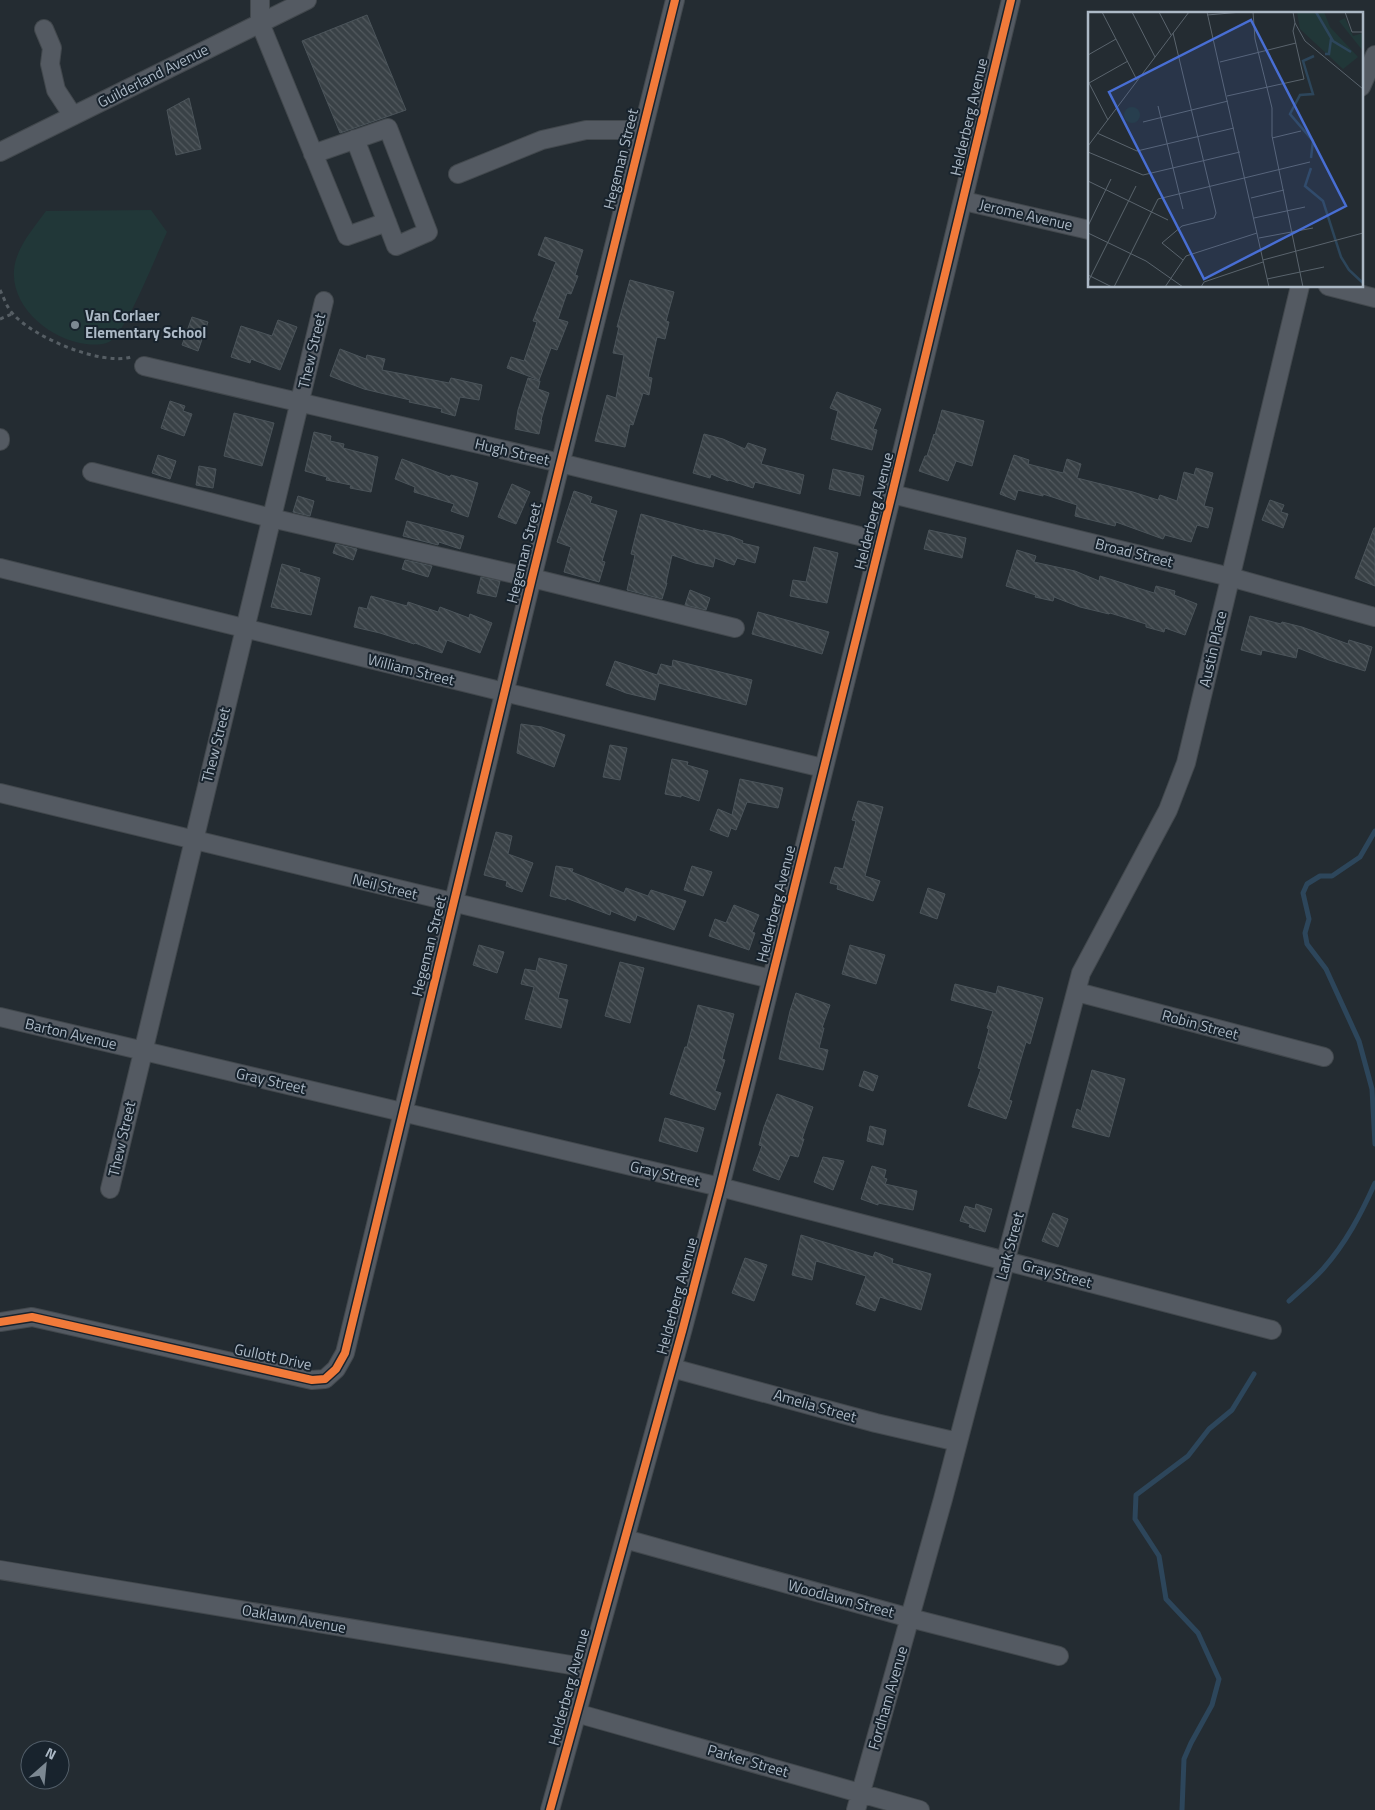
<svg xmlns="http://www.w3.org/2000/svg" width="1375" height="1810" viewBox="0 0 1375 1810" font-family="'Titillium Web',sans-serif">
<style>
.garden{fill:#213738}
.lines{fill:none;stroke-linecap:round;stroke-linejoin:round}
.stream{stroke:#2d465b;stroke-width:5}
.building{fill:url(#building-back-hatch);stroke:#4b545a}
.minor-casing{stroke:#42484d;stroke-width:20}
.path{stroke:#565e64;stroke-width:3;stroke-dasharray:4 4;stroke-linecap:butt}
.minor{stroke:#545a62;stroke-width:18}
.cycleway-casing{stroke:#18232d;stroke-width:11}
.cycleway{stroke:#f17a3a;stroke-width:8}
.poi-dot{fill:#7c8892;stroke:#18232d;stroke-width:2}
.labels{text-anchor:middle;stroke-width:4;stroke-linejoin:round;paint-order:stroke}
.street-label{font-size:15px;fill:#acb9c6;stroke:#18232d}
.poi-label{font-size:15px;font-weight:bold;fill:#acb9c6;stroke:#18232d;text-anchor:start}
.inset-river{fill:none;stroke:#2d465b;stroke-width:2.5}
.inset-road{fill:none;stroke:#5a646d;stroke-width:1}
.view{fill:#486ed3;fill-opacity:0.15;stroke:#486ed3;stroke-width:2.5}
.inset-edge{fill:none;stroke:#acb9c6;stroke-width:2.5}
</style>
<defs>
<pattern id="building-back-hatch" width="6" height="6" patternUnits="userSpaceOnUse" patternTransform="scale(1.25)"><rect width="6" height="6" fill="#394146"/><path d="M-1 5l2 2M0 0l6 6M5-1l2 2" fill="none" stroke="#535a5f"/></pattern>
</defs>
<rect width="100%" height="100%" fill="#242c32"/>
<path class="garden" d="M 151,210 L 167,232 C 157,253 126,334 109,342 C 103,345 93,345 86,344 C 51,340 11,308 14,270 C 16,247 34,228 46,211 Z"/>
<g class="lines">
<path class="stream" d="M 1375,831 L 1360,857 L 1332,876 L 1320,876 L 1307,884 L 1303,893 L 1309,919 L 1305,933 L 1307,944 L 1326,969 L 1359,1041 L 1372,1089 L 1375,1144
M 1289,1301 C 1301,1290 1313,1280 1323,1269 C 1346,1243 1361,1214 1375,1183
M 1182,1810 L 1184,1759 L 1191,1743 L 1212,1705 L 1219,1679 L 1198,1633 L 1166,1599 L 1159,1556 L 1135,1519 L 1136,1495 L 1188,1456 L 1209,1429 L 1232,1410 L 1254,1374"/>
</g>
<path class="building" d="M 367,15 L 406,110 L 340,133 L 302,41 Z
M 189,98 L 201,149 L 176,155 L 167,110 Z
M 545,237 L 583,250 L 575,275 L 578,276 L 571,294 L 567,293 L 558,319 L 568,322 L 557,350 L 551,348 L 539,380 L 507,368 L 511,357 L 524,361 L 537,322 L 533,321 L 556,262 L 538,255 Z
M 630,280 L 674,292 L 666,321 L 669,322 L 665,339 L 657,337 L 648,377 L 652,378 L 649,395 L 643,393 L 633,425 L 630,424 L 625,447 L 595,441 L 607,395 L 616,398 L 624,355 L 613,353 L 619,327 L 617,327 Z
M 192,317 L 208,322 L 198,351 L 182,345 Z
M 278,320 L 297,327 L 280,370 L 251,359 L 250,363 L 231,357 L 241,326 L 272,336 Z
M 340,349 L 366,359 L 367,355 L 385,359 L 382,370 L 449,383 L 451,378 L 482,385 L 479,400 L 460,397 L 455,416 L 441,412 L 442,409 L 409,402 L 410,400 L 364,389 L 330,376 Z
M 528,378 L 540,381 L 538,389 L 549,393 L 541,420 L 542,420 L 539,434 L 515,429 L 518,410 Z
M 837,392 L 881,409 L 873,429 L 877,430 L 872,450 L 831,439 L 838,411 L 830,408 Z
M 170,401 L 185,406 L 183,411 L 192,414 L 184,436 L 161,428 Z
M 942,410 L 984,421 L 972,466 L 956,461 L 948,481 L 919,471 L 925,456 L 927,456 L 934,434 L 935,435 Z
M 234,413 L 274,423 L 262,466 L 224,456 Z
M 314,432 L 331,436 L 330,441 L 344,444 L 343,448 L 378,457 L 371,492 L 350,488 L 351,485 L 326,480 L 327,477 L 305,471 Z
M 704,434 L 723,439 L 745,449 L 748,443 L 766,449 L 761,464 L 804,475 L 800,494 L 755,482 L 753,488 L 729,480 L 728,481 L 711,474 L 710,478 L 693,473 Z
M 158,455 L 176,461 L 170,479 L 152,473 Z
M 1014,455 L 1029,460 L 1028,464 L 1063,473 L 1067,459 L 1081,464 L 1077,478 L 1133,492 L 1158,500 L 1160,495 L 1177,501 L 1184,472 L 1194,475 L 1196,468 L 1213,473 L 1204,506 L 1213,508 L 1208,528 L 1197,525 L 1191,542 L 1165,535 L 1163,539 L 1116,522 L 1115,526 L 1075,516 L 1077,505 L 1043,494 L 1043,496 L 1018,490 L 1015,500 L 1000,494 Z
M 402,459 L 450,477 L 451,475 L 478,483 L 468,517 L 451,511 L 454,504 L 414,492 L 415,487 L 395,479 Z
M 199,466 L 216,469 L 213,488 L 196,485 Z
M 833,469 L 864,476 L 860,496 L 829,489 Z
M 512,484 L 530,492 L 516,524 L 498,517 Z
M 574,491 L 592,497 L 590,503 L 617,511 L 602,561 L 605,562 L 599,582 L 564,572 L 571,547 L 557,542 Z
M 298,496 L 314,501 L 310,516 L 293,512 Z
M 1270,500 L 1284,505 L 1281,512 L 1288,514 L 1283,528 L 1262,520 Z
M 641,514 L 703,531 L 703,530 L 730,536 L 743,541 L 742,543 L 759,547 L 755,563 L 737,558 L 734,565 L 715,558 L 713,567 L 695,563 L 672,555 L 666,583 L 667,583 L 662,599 L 627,590 L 635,555 L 631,554 Z
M 407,521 L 464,536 L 460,549 L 439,542 L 438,545 L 403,536 Z
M 1374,528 L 1375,528 L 1375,586 L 1355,578 Z
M 929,530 L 966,538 L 962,558 L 924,549 Z
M 336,544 L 357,549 L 353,560 L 333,553 Z
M 814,547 L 838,553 L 827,603 L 790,596 L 793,580 L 806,582 Z
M 1017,550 L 1036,556 L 1034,562 L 1075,571 L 1099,581 L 1100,576 L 1154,593 L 1156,586 L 1175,591 L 1174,595 L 1197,604 L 1185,635 L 1165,628 L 1164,632 L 1146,627 L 1146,624 L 1110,613 L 1109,614 L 1080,607 L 1054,597 L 1053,601 L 1035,597 L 1036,595 L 1006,586 Z
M 405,560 L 432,566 L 428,577 L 402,569 Z
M 282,564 L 300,569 L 299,572 L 320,578 L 311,615 L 271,607 Z
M 481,577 L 500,581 L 496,597 L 477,593 Z
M 690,590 L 710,598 L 706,610 L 685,605 Z
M 371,596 L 407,606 L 408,602 L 438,612 L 440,607 L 469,618 L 470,614 L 492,623 L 480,653 L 447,640 L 442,653 L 415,643 L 414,644 L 380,633 L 354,627 L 359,607 L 367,609 Z
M 758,612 L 829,632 L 822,654 L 752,634 Z
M 1250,616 L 1281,624 L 1282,622 L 1302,627 L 1348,644 L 1349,640 L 1372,647 L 1365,671 L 1329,660 L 1298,648 L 1296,658 L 1262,650 L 1261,655 L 1241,650 Z
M 673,660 L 752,680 L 746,705 L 659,683 L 655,700 L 626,693 L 606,685 L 615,661 L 657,675 L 661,664 L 672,667 Z
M 521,724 L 542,727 L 565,735 L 554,767 L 517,753 Z
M 610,745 L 627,748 L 620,780 L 603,777 Z
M 672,759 L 688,762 L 687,765 L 708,771 L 699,801 L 681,795 L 681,797 L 665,794 Z
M 740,779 L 783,788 L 778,808 L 747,802 L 736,830 L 731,828 L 728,837 L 710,830 L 718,809 L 732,815 Z
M 858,801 L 883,807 L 865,876 L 880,881 L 873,901 L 837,889 L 838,885 L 830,883 L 835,867 L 843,869 L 856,821 L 852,820 Z
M 496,832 L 512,836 L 508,854 L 533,863 L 522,892 L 506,886 L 507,881 L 484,875 Z
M 556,866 L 573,869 L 572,872 L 624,893 L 626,888 L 648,896 L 651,890 L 686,901 L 674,930 L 637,915 L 635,921 L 611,911 L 610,915 L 566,898 L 566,900 L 550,896 Z
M 692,866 L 712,872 L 703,896 L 684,890 Z
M 928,888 L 945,894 L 937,919 L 920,913 Z
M 734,905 L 759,915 L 752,932 L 755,933 L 749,950 L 709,936 L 715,919 L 726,923 Z
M 479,945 L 504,952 L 497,973 L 473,965 Z
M 850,945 L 885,955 L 876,984 L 842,974 Z
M 539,958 L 567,965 L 558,998 L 568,1000 L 561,1028 L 525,1019 L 534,987 L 521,984 L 525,969 L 536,971 Z
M 620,962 L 644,968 L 630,1023 L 605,1016 Z
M 955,984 L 996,994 L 998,986 L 1043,998 L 1030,1044 L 1026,1042 L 1009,1100 L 1012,1101 L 1006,1119 L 968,1106 L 981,1069 L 978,1068 L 989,1029 L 987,1028 L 993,1011 L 951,1000 Z
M 796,993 L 830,1005 L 822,1028 L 824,1028 L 819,1048 L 828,1050 L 823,1070 L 779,1059 L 790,1011 Z
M 698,1005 L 734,1014 L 722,1059 L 725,1060 L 715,1091 L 721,1093 L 715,1110 L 670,1094 L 685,1047 L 687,1047 Z
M 1092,1070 L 1125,1079 L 1109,1137 L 1072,1127 L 1077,1109 L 1081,1111 Z
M 864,1071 L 878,1076 L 873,1091 L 859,1086 Z
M 777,1094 L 813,1107 L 802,1139 L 804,1139 L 798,1157 L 790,1155 L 779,1180 L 753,1170 L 762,1146 L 759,1145 L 764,1127 Z
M 665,1118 L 704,1128 L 697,1152 L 659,1141 Z
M 870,1126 L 886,1130 L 883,1145 L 867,1141 Z
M 823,1157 L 844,1161 L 833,1190 L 814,1182 Z
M 872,1166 L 886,1170 L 884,1178 L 887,1179 L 885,1184 L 917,1191 L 913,1210 L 878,1203 L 878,1205 L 861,1199 Z
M 976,1204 L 992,1209 L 985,1232 L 969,1227 L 970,1224 L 960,1221 L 965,1206 L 975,1209 Z
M 1053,1213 L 1068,1219 L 1058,1247 L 1042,1241 Z
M 801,1235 L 873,1257 L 875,1252 L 893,1259 L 892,1263 L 931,1274 L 921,1310 L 880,1297 L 875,1311 L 856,1304 L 866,1276 L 816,1261 L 812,1280 L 792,1275 Z
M 745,1258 L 767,1265 L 754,1301 L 732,1293 Z"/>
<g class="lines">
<defs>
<path id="minor" d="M 260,0 L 260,23 L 347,236 L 387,222
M 44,29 L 52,48 L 50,64 L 56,90 L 73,116
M 1361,87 L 1375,55
M 0,152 L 307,0
M 313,154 L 388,128 L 428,232 L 396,246 L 355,139
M 458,174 L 542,140 L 586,130 L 643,130
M 964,201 L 1089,230
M 1328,286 L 1375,298
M 144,366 L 560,463 L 880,541
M 0,438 L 0,441
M 92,472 L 271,518 L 532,578 L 735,628
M 892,494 L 1230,577 L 1375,617
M 0,568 L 504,692 L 823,768
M 0,793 L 771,979
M 1077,992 L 1324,1057
M 0,1017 L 720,1187 L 1272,1330
M 110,1189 L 324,301
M 0,1322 L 32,1317 L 312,1380 L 325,1379 L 336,1369 L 345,1353 L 532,578 L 675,0
M 672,1368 L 876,1423 L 958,1442
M 625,1539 L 910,1618 L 1059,1656
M 0,1570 L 589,1668
M 576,1713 L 920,1810
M 550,1810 L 683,1328 L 720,1187 L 892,494 L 1011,0
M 856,1810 L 943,1499 L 1081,973 L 1168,810 L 1186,763 L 1300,286"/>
</defs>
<use href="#minor" class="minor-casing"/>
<path class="path" d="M 0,290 C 4,298 7,308 13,314 C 33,337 101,366 131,357
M 0,319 L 12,314"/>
<use href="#minor" class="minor"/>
<defs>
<path id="cycleway" d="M 0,1322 L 32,1317 L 312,1380 L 325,1379 L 336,1369 L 345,1353 L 532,578 L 675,0
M 550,1810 L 683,1328 L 720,1187 L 892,494 L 1011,0"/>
</defs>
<use href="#cycleway" class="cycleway-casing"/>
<use href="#cycleway" class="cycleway"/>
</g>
<circle class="poi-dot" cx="75" cy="325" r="5"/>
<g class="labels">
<g class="street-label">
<text transform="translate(153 76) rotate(-27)" y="5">Guilderland Avenue</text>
<text transform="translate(969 117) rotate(-77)" y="5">Helderberg Avenue</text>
<text transform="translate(621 159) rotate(-76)" y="5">Hegeman Street</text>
<text transform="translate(1026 215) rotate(13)" y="5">Jerome Avenue</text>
<text transform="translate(312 351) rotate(-77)" y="5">Thew Street</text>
<text transform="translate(512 452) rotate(13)" y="5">Hugh Street</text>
<text transform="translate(874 511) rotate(-76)" y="5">Helderberg Avenue</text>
<text transform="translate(524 553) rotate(-76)" y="5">Hegeman Street</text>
<text transform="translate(1134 553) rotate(14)" y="5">Broad Street</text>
<text transform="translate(1213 649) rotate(-77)" y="5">Austin Place</text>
<text transform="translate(411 670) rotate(14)" y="5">William Street</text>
<text transform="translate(216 745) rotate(-76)" y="5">Thew Street</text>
<text transform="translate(385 887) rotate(14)" y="5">Neil Street</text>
<text transform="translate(776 904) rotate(-76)" y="5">Helderberg Avenue</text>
<text transform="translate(429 946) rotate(-76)" y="5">Hegeman Street</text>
<text transform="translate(1200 1025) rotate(15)" y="5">Robin Street</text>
<text transform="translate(71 1034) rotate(13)" y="5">Barton Avenue</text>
<text transform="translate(271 1081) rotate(13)" y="5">Gray Street</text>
<text transform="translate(122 1139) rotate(-77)" y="5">Thew Street</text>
<text transform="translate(665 1174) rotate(13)" y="5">Gray Street</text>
<text transform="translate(1010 1246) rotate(-75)" y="5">Lark Street</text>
<text transform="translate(1057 1274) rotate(15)" y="5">Gray Street</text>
<text transform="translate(677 1296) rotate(-75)" y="5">Helderberg Avenue</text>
<text transform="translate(273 1357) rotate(12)" y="5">Gullott Drive</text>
<text transform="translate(815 1406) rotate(16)" y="5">Amelia Street</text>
<text transform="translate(841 1599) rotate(15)" y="5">Woodlawn Street</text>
<text transform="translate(294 1619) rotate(10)" y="5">Oaklawn Avenue</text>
<text transform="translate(569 1687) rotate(-75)" y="5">Helderberg Avenue</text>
<text transform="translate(888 1698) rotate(-74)" y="5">Fordham Avenue</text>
<text transform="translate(748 1761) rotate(16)" y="5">Parker Street</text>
</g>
<g class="poi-label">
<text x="85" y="321">Van Corlaer<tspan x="85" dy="17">Elementary School</tspan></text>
</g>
</g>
<g transform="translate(1088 12)">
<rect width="275" height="275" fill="#242c32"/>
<path d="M 209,0 L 236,0 L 242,15 L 270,45 L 255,57 L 212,17 ZM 257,6 L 265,24 L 275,21 L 275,39 L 251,9 Z" fill="#213738"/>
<path d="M36 103a8 8 0 1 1 16 0a8 8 0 1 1-16 0Z" fill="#213738"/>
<path class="inset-river" d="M 228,0 L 245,29 L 263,40M 237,42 L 241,42 L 243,27M 223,146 L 225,129 L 202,102 L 212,83 L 225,82 L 215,49 L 226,44M 223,156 L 217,174 L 235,189 L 253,245 L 261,258 L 275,271"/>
<path class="inset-road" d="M 14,0 L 49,68M 44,0 L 67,45M 71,0 L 83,23M 119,0 L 181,275M 165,0 L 167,27 L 184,96 L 184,124 L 215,275M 205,0 L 207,11 L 217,29 L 275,77M 257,0 L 264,20 L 275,20M 119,3 L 154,0M 85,21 L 128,201 L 126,206 L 94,214 L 74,231 L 95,248M 0,43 L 28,27M 132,50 L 208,31M 1,71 L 40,49M 1,71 L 20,108M 139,84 L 216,67 L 205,19 L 207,11M 70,94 L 95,197M 55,110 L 140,89M 9,121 L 49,139 L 146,116M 184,126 L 213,119M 0,134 L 101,0M 0,140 L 55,163 L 152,140M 0,169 L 80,208M 163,186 L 196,178M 166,206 L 217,195M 0,214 L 23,167M 0,221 L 58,249 L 95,275M 171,226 L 225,216M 175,248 L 275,221M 0,263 L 24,275M 179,267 L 236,255M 0,270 L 48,174M 26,275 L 70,187 L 222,150M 77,275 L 98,244 L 169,221M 113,275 L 116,270 L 175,250"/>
<path class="view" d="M 163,8 L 258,194 L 116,267 L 21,80 Z"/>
<rect width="275" height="275" class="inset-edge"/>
</g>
<g transform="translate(45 1765) rotate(27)"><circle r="24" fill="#18232d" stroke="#535f6a"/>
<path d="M0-4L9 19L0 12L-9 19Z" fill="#7c8892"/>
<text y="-8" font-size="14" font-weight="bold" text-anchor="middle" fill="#acb9c6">N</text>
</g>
</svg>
